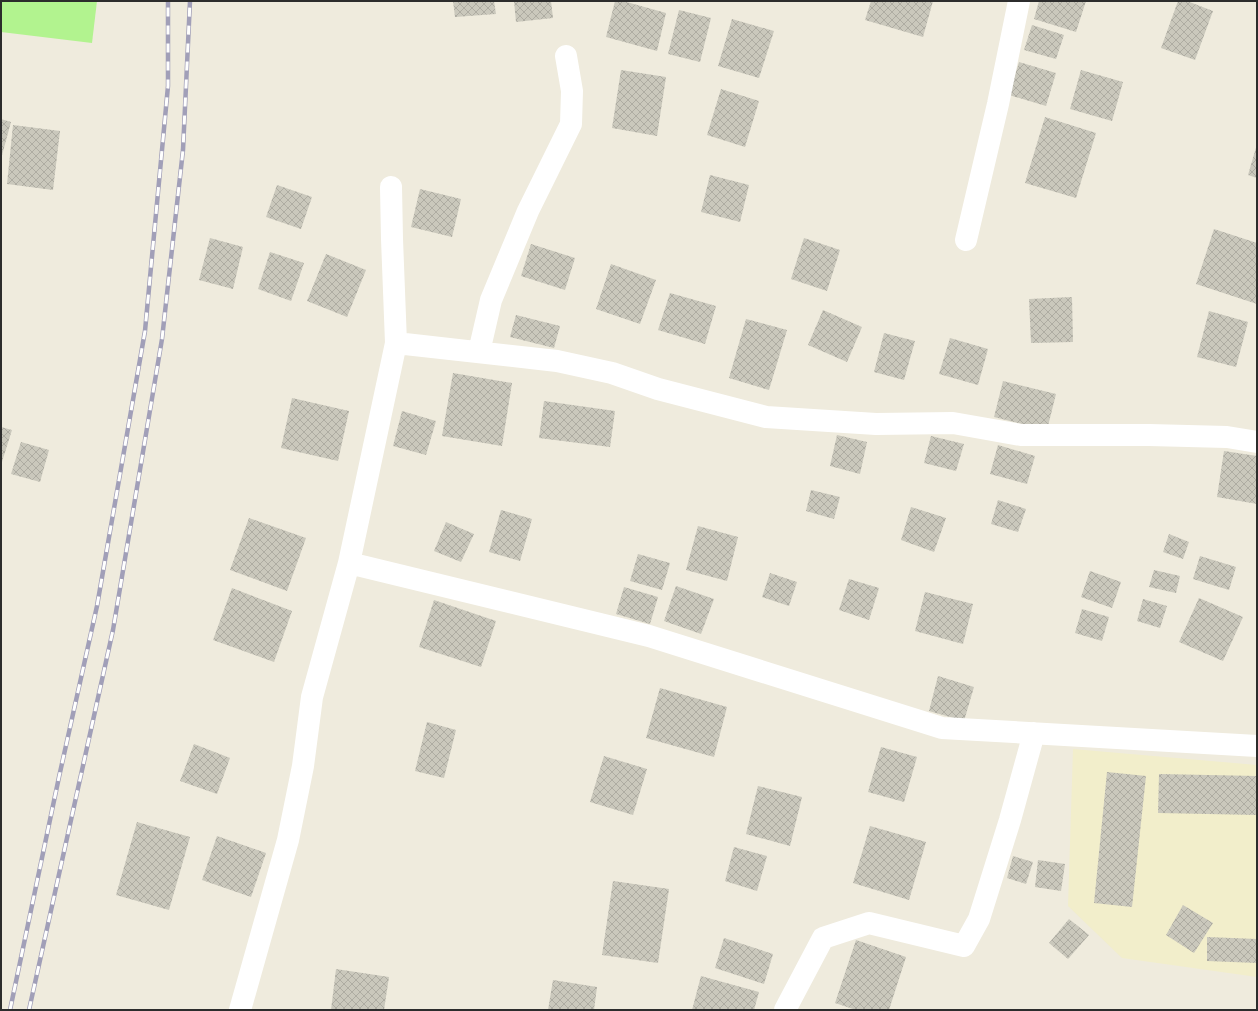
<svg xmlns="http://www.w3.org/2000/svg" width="1258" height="1011" viewBox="0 0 1258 1011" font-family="'PT Sans Narrow',sans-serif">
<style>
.education{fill:#f2eecb}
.pitch{fill:#b2f38f}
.building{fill:url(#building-cross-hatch)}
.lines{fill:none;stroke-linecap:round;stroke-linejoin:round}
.minor{stroke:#fff;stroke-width:22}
.rail-casing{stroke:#a19fb8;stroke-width:4.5}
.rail{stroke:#fff;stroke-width:3;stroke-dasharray:9;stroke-linecap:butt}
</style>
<defs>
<pattern id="building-cross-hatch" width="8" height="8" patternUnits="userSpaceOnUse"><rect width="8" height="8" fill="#cac8bc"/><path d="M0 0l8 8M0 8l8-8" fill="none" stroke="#aeaca2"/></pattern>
</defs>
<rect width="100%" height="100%" fill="#efebdd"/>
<path class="education" d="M 1073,749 L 1257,765 L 1257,977 L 1122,958 L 1068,906 Z"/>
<path class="pitch" d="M 1,1 L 97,1 L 92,43 L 1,32 Z"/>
<path class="building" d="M 453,1 L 494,1 L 496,14 L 455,17 Z
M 514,1 L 551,1 L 553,18 L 516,22 Z
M 615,1 L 623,1 L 666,13 L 657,51 L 606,37 Z
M 871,1 L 933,1 L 923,37 L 865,20 Z
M 1039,1 L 1086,1 L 1076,32 L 1034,19 Z
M 1178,1 L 1187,1 L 1213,11 L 1195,60 L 1161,48 Z
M 679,10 L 711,18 L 700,62 L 668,54 Z
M 732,19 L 774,31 L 759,78 L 718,66 Z
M 1032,25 L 1064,35 L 1056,59 L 1024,50 Z
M 1019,62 L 1056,73 L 1046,106 L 1009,95 Z
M 621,70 L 666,77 L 657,136 L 612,128 Z
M 1081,70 L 1123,82 L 1112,121 L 1070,109 Z
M 721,89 L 759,101 L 745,147 L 707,135 Z
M 1045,117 L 1096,133 L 1076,198 L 1025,183 Z
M 1,119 L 11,122 L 1,159 Z
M 13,125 L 60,131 L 53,190 L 7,184 Z
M 1257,144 L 1257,178 L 1248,175 Z
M 710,175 L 749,185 L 740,222 L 701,212 Z
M 277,185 L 312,197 L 301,229 L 266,217 Z
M 420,189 L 461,199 L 452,237 L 411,227 Z
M 1214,229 L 1257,243 L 1257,304 L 1196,284 Z
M 210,238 L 243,247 L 233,289 L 199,280 Z
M 804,238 L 840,250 L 827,291 L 791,279 Z
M 531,244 L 575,258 L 565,290 L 521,276 Z
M 270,252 L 304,263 L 291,301 L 258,289 Z
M 326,254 L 366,270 L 347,317 L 307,301 Z
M 611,264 L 656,280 L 640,324 L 596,309 Z
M 670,293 L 716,306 L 705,344 L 658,330 Z
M 1072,297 L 1073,342 L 1031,343 L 1029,299 Z
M 823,310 L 862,327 L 847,362 L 808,345 Z
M 1209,311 L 1248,322 L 1236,367 L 1197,357 Z
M 516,315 L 560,326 L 554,348 L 510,337 Z
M 746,319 L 787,330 L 769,390 L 729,378 Z
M 884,333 L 915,341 L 904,380 L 874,372 Z
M 950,338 L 988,349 L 978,385 L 939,374 Z
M 453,373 L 512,383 L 502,446 L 442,436 Z
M 1003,381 L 1056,394 L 1047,430 L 994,417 Z
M 292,398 L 349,411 L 338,461 L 281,448 Z
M 544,401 L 615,411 L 610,447 L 539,438 Z
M 402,411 L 436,421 L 426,455 L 393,446 Z
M 1,427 L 12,430 L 1,465 Z
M 837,435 L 867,442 L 860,474 L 830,466 Z
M 931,436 L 964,444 L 956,471 L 924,463 Z
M 21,442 L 49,450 L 40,482 L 11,474 Z
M 998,445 L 1035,456 L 1027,484 L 990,474 Z
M 1224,451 L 1257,456 L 1257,504 L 1217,497 Z
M 811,490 L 840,497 L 834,519 L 806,511 Z
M 998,500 L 1026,509 L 1018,532 L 991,524 Z
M 911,507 L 946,518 L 934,552 L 901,540 Z
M 501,510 L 532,519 L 520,561 L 489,552 Z
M 249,518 L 306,538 L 287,591 L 230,570 Z
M 446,522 L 474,534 L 461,562 L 434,551 Z
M 698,526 L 738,537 L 727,581 L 686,570 Z
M 1169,534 L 1189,542 L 1183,559 L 1163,552 Z
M 638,554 L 670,563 L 662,590 L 630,581 Z
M 1200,556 L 1236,567 L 1229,590 L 1193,579 Z
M 1154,570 L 1180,576 L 1176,593 L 1149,587 Z
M 1090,571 L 1121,582 L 1112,608 L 1081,597 Z
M 770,573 L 797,582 L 789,606 L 762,597 Z
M 849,579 L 879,588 L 869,620 L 839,610 Z
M 676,586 L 714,599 L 701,634 L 664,621 Z
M 624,587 L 658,597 L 650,624 L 616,614 Z
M 232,588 L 292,611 L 274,662 L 213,640 Z
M 925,592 L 973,604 L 963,644 L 915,631 Z
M 1199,598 L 1243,617 L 1223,661 L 1179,642 Z
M 1143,599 L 1167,606 L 1160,628 L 1137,621 Z
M 434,600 L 496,621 L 481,667 L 419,647 Z
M 1082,609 L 1109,617 L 1102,641 L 1075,633 Z
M 938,676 L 974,687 L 964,721 L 929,711 Z
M 660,688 L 727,707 L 714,757 L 646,738 Z
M 427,722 L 456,730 L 444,778 L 415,771 Z
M 194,744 L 230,758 L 217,794 L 180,781 Z
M 881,747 L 917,757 L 904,802 L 868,792 Z
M 604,756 L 647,769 L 633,815 L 590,802 Z
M 1107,772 L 1146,776 L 1132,907 L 1094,903 Z
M 1159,774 L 1257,776 L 1257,815 L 1158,813 Z
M 758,786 L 802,797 L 790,846 L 746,834 Z
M 137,822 L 190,837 L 169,910 L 116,895 Z
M 870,826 L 926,842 L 909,900 L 853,883 Z
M 217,836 L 266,853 L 251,897 L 202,880 Z
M 734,847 L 767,856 L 757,891 L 725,881 Z
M 1013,856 L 1033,862 L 1026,884 L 1007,878 Z
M 1038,860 L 1065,864 L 1061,891 L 1035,887 Z
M 613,881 L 669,889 L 658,963 L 602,955 Z
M 1183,905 L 1213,923 L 1194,953 L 1166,935 Z
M 1069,919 L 1089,935 L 1068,959 L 1049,943 Z
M 1207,937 L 1257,939 L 1257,963 L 1207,961 Z
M 724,938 L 773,954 L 764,984 L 715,968 Z
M 856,940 L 906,957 L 889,1010 L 856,1010 L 835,1003 Z
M 336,969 L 389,977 L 384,1010 L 331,1010 Z
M 701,976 L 759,992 L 754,1010 L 692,1010 Z
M 553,980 L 597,987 L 594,1010 L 548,1010 Z"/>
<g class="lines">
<path class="minor" d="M 391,187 L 392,239 L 396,343 L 349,563 L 649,636 L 942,728 L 1257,746
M 966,240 L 998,104 L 1019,1
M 396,343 L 557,361 L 612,373 L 658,389 L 766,417 L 876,424 L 953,423 L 1021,435 L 1149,435 L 1227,437 L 1257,442
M 479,352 L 491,300 L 528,211 L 571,124 L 572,91 L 566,56
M 240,1010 L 288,840 L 303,766 L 312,697 L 349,563
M 785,1010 L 823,938 L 869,923 L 964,946 L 979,919 L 1010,820 L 1034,733"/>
<defs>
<path id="rail" d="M 10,1010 L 59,777 L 97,606 L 145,331 L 168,86 L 168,1
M 29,1010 L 113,630 L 162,339 L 183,150 L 190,1"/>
</defs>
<use href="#rail" class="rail-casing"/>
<use href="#rail" class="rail"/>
</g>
<rect width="1258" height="1011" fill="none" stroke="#2c2c2c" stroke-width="4"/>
</svg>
